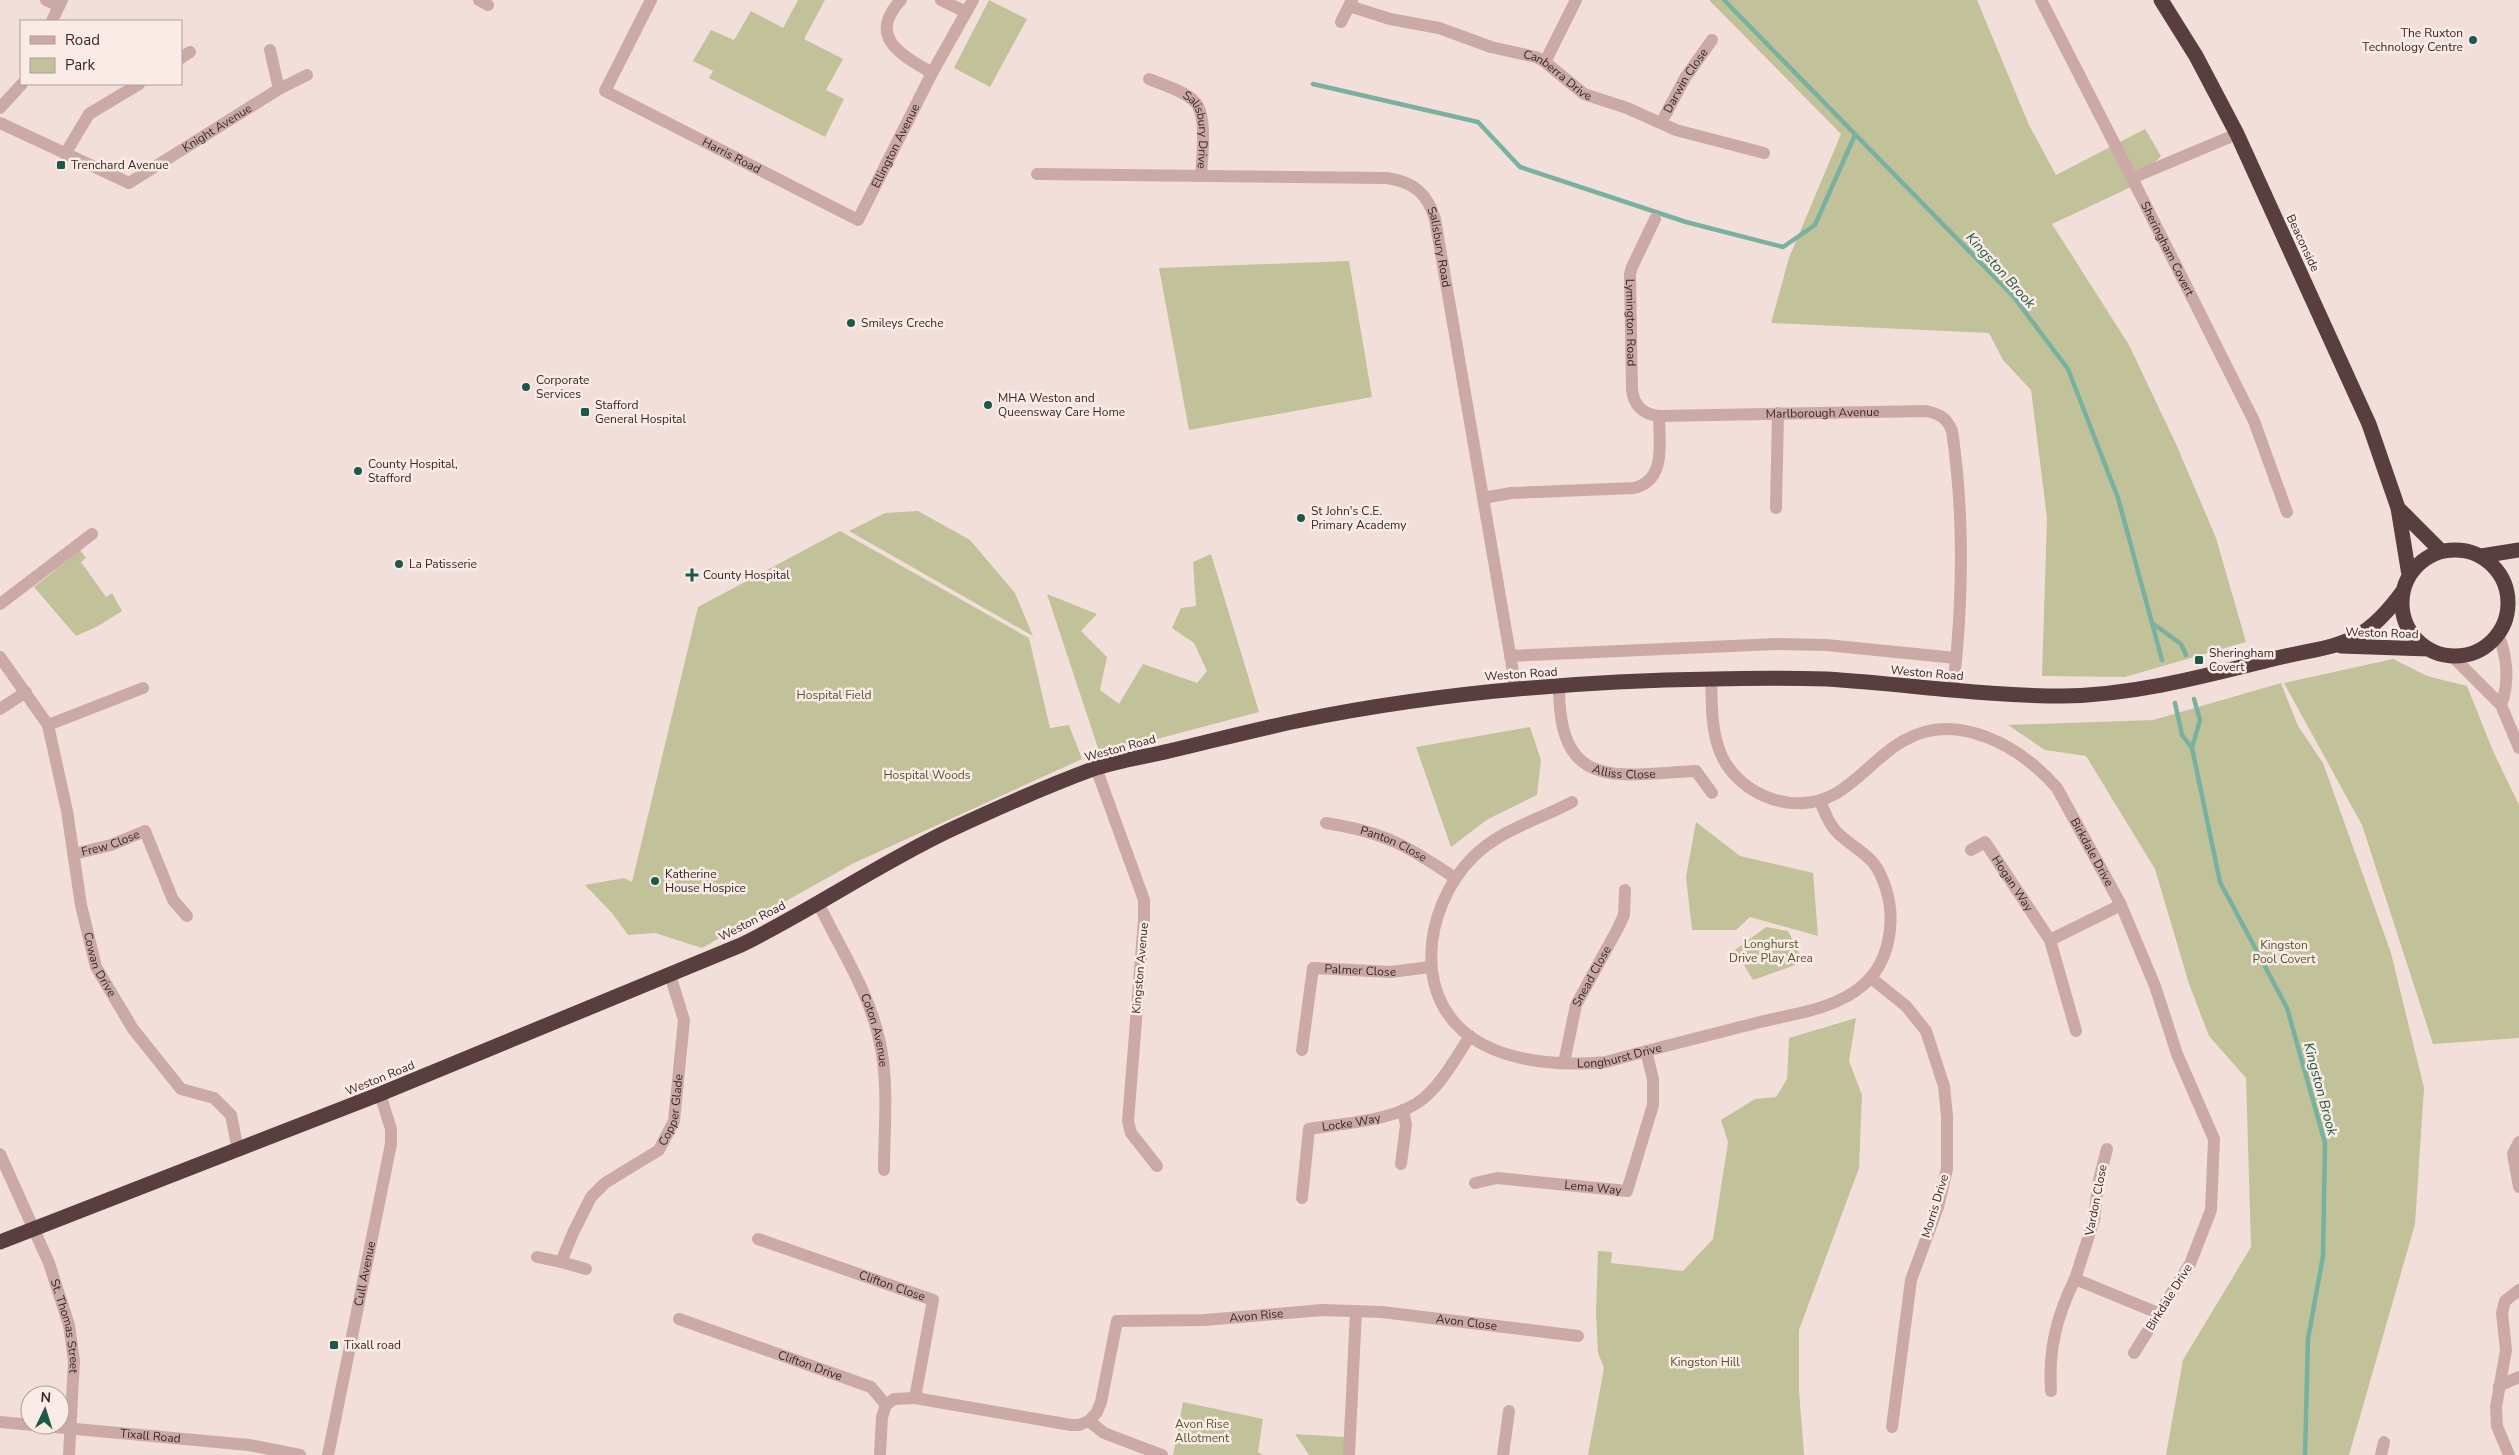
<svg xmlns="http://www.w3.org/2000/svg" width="2519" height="1455" viewBox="0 0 2519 1455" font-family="'Nunito Sans',sans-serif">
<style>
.green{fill:#c2c29a}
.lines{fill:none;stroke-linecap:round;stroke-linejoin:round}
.stream{stroke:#78b1a0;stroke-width:4.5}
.minor{stroke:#cbaaa6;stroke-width:12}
.highway{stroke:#583e3f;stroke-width:15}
.poi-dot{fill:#1b5a48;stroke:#faebe7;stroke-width:2}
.labels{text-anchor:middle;stroke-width:5;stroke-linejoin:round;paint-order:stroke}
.poi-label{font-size:12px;fill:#372728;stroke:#faebe7;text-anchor:start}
.street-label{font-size:12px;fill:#372728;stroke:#faebe7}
.park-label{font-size:12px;fill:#55562a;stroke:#faebe7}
.water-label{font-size:14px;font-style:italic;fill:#1b5a48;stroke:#faebe7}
</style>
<rect width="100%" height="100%" fill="#f3dfda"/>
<path class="green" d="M 798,0 L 825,0 L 804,39 L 843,59 L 826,90 L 844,99 L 825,137 L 709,78 L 713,71 L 693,61 L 711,30 L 734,40 L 751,11 L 783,28 Z
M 989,0 L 1027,19 L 990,87 L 954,68 Z
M 1709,0 L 1977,0 L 2029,125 L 2056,175 L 2145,129 L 2161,156 L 2131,187 L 2052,224 L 2129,345 L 2176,444 L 2216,538 L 2246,642 L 2125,677 L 2042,676 L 2047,518 L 2031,390 L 2003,360 L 1989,333 L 1771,323 L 1789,258 L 1841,134 Z
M 1349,261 L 1372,397 L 1189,430 L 1159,268 Z
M 918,511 L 970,540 L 1015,593 L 1033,636 L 849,531 L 885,513 Z
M 840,531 L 1029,638 L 1050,728 L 1069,725 L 1082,759 L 854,863 L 702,948 L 655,933 L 628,935 L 612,913 L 585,885 L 624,878 L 632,882 L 698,607 Z
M 80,550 L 86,558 L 81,562 L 106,597 L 112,593 L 122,611 L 98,626 L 76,636 L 34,587 Z
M 1211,554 L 1259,712 L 1100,754 L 1047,594 L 1097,614 L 1081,631 L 1107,657 L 1100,690 L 1119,704 L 1143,664 L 1197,683 L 1207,671 L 1194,643 L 1172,628 L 1181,608 L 1196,606 L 1193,562 Z
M 2393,659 L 2427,676 L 2467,686 L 2493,751 L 2519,805 L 2519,1038 L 2433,1044 L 2362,825 L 2284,683 Z
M 2281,683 L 2298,726 L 2323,763 L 2391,953 L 2424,1088 L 2415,1224 L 2349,1455 L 2166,1455 L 2183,1360 L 2251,1247 L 2246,1078 L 2209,1036 L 2189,984 L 2155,869 L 2086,756 L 2045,750 L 2008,725 L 2153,720 Z
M 1530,727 L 1541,760 L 1537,795 L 1488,819 L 1451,847 L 1416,747 Z
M 1696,822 L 1740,856 L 1813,873 L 1818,936 L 1750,917 L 1736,930 L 1692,930 L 1686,877 Z
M 1766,927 L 1788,931 L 1804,962 L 1753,980 L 1735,950 Z
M 1856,1018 L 1849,1061 L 1862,1095 L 1859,1168 L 1799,1330 L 1799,1391 L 1804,1455 L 1588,1455 L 1604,1368 L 1598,1353 L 1596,1313 L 1598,1251 L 1612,1252 L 1611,1263 L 1683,1271 L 1713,1239 L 1728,1142 L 1721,1120 L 1755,1099 L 1776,1097 L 1787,1079 L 1789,1038 Z
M 1183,1402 L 1263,1419 L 1258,1452 L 1263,1455 L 1173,1455 Z
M 1295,1434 L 1345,1437 L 1344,1455 L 1309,1455 Z"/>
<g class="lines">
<path class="stream" d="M 1724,0 L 2013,296 L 2068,369 L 2118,498 L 2152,623 L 2181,644 L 2186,655
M 1313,84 L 1478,122 L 1520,167 L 1686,222 L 1783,247 L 1815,225 L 1855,135
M 2152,623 L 2162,660
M 2194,699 L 2200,720 L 2192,748 L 2220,882 L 2287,1008 L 2325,1143 L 2323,1256 L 2308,1339 L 2305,1455
M 2175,703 L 2182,735 L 2192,748"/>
<g class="minor">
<path d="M 46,0 L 59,6"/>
<path d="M 479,0 L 488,5"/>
<path id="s1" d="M 651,0 L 605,91 L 858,220 L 932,73 L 973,0"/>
<path d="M 901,0 C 866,37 902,55 932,73"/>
<path d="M 941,0 L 966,12"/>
<path d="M 2041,0 L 2132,178 L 2237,134"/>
<path id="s2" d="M 1349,6 L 1390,19 L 1439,28 L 1491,47 L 1536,57 L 1545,62 L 1584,94 L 1627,108 L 1676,130 L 1764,153"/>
<path d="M 52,21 L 62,0"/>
<path d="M 1341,22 L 1352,0"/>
<path d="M 181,58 L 190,52"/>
<path d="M 1545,62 L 1576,0"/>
<path id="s3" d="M 1149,79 C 1163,85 1183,90 1194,101 C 1208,113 1202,158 1201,176"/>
<path d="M 279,89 L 307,75"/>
<path d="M 0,108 L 22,84"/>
<path id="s4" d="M 0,123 L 129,183 L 279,89 L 270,50"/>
<path id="s5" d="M 1661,123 L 1685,78 L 1712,40"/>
<path d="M 65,154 L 89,114 L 139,84"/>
<path id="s6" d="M 1037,174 L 1387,178 C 1414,182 1427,193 1435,219 L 1516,689"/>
<path id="s7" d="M 2132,178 L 2254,421 L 2287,512"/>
<path id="s8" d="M 1655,219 L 1632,267 L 1630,274 L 1632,390 C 1634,406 1643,414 1659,416"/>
<path id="s9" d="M 1483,498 L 1511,493 L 1634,488 C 1667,480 1659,442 1659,416 L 1926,411 C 1940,414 1947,418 1952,431 C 1965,518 1963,603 1953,690"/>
<path d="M 1776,508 L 1778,413"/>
<path d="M 0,604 L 92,534"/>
<path d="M 2498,634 C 2507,655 2510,683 2501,705"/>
<path d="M 1510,656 L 1776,644 L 1826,645 L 1956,658"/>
<path id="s10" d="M 0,657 L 48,725 L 67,811 L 81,905 L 96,967 L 133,1029 L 181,1089 L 214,1098 L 231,1115 L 238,1150"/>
<path d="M 2453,657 L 2501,705 L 2519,748"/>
<path id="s11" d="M 1711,679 C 1712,701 1711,724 1718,746 C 1732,793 1792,818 1835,794 C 1860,780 1878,755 1903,741 C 1957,709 2021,747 2057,788 L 2121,905 L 2155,986 L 2177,1054 L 2214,1139 L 2211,1210 L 2190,1264 L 2134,1353"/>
<path id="s12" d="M 1559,686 C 1559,792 1615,775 1696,771 L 1712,793"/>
<path d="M 0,709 L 26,692"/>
<path d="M 48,725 L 143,688"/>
<path d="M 1096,768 L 1144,900 L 1144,920 L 1128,1121 L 1131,1133 L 1157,1166"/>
<path id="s13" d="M 1572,802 C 1539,820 1501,829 1473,857 C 1422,908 1409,1007 1484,1045 C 1519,1063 1567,1066 1606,1062 C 1656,1048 1706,1036 1756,1023 C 1791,1014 1834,1010 1862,986 C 1890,963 1896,921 1886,889 C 1876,856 1864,856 1841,836 C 1830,827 1825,813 1820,801"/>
<path id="s14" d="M 1326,823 C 1384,832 1408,846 1455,878"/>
<path id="s15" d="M 1971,850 L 1985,842 L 2050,940 L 2121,905"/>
<path id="s16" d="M 74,854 L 111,845 L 145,831 L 173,900 L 187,916"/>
<path id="s17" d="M 818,903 C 840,948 870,993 880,1043 C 889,1084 884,1128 884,1170"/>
<path d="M 2050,940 L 2076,1031"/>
<path d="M 1871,978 L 1906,1006 L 1926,1031 L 1944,1086 L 1947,1116 L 1947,1169 L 1938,1207 L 1911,1280 L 1892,1427"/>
<path id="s18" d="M 1302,1050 L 1313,968 L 1391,972 L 1430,967"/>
<path id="s19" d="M 1564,1063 L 1576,1005 L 1618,928 L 1624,915 L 1625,890"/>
<path d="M 2519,1142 L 2513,1154 L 2519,1187"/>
<path d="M 2107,1149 L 2098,1184 L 2094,1220 L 2075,1279 L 2158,1313"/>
<path id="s20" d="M 0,1154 L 49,1263 L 69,1325 L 74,1361 L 69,1455"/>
<path d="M 1401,1164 L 1406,1125 L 1403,1110"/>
<path id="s21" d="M 1475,1183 L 1497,1178 L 1627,1191 L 1653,1105 L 1653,1079 L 1646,1051"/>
<path id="s22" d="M 1302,1198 L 1309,1129 C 1344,1123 1397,1121 1424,1098 C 1443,1082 1456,1057 1470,1036"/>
<path id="s23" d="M 758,1239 L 933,1300 L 915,1398"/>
<path id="s24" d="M 537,1257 L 561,1262 L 573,1233 L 591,1197 L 605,1183 L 659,1150 L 674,1121 L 684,1020 L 670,975"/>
<path d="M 561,1262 L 586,1269"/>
<path id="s25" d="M 679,1319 L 871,1387 L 886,1405 L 882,1417 L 880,1455"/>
<path d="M 2499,1386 L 2519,1377"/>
<path d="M 2051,1391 C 2048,1350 2057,1315 2075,1279"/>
<path d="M 886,1405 L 894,1399 L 915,1398 L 1071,1425 L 1079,1425 L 1089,1421 L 1104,1433 L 1162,1455"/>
<path id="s26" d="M 1089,1421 L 1097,1412 L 1101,1402 L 1117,1321 L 1205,1320 L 1322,1310 L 1382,1312 L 1578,1336"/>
<path id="s27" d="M 0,1422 L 249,1445 L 300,1455"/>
<path id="s28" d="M 328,1455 L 391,1144 L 391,1129 L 380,1094"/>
<path d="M 1349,1455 L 1356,1311"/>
<path d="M 1503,1455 L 1509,1411"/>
<path d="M 2381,1455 L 2384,1442"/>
<path d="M 2509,1455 L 2497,1426 L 2496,1407 L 2506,1350 L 2502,1313 L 2505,1301 L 2519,1290"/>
</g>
<path class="highway" d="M 2161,0 L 2196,56 L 2237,134 L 2369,424 L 2398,508 L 2409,575
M 2398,508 L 2441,551
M2402 603a53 53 0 1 1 106 0a53 53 0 1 1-106 0Z
M 2481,556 L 2519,550
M 2341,646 L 2429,649
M 0,1242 L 380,1094 L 741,945 C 812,910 877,865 948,831 C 995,809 1044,787 1093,769 C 1117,761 1144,757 1169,751 C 1212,741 1254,730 1297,721 C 1433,693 1574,681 1714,679 C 1751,678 1789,678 1827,679 C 1906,684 1984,696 2063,696 C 2133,695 2201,677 2269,660 C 2335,643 2359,652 2403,591"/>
</g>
<g class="poi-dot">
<circle cx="2473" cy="40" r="5"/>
<rect x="56" y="160" width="10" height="10" rx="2.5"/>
<circle cx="851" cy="323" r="5"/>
<circle cx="526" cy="387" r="5"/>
<circle cx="988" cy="405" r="5"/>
<rect x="580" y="407" width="10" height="10" rx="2.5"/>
<circle cx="358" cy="471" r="5"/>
<circle cx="1301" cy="518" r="5"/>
<circle cx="399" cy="564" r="5"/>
<path d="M689.5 567.5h5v5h5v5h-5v5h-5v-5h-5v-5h5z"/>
<rect x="2194" y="655" width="10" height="10" rx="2.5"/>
<circle cx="655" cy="881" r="5"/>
<rect x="329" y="1340" width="10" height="10" rx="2.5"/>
</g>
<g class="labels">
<g class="poi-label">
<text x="2463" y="37" text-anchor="end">The Ruxton<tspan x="2463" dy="14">Technology Centre</tspan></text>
<text x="71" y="169">Trenchard Avenue</text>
<text x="861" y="327">Smileys Creche</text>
<text x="536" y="384">Corporate<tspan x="536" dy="14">Services</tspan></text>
<text x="998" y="402">MHA Weston and<tspan x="998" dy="14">Queensway Care Home</tspan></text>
<text x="595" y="409">Stafford<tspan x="595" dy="14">General Hospital</tspan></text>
<text x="368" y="468">County Hospital,<tspan x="368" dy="14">Stafford</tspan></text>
<text x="1311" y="515">St John's C.E.<tspan x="1311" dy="14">Primary Academy</tspan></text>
<text x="409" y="568">La Patisserie</text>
<text x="703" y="579">County Hospital</text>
<text x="2209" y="657">Sheringham<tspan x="2209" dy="14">Covert</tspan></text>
<text x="665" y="878">Katherine<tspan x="665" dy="14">House Hospice</tspan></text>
<text x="344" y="1349">Tixall road</text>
</g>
<g class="street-label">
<text dy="4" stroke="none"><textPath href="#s2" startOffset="222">Canberra Drive</textPath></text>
<text dy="4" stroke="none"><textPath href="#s5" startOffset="49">Darwin Close</textPath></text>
<text dy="4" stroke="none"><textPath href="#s4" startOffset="246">Knight Avenue</textPath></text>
<text dy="4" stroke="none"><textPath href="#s3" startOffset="79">Salisbury Drive</textPath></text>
<text dy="4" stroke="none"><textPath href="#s1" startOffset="469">Ellington Avenue</textPath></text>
<text dy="4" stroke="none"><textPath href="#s1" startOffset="244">Harris Road</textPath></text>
<text transform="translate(2303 243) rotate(65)" y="4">Beaconside</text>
<text dy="4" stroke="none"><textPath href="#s6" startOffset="446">Salisbury Road</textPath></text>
<text dy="4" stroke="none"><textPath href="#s7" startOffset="79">Sheringham Covert</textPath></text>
<text dy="4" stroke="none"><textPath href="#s8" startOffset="109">Lymington Road</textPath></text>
<text dy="4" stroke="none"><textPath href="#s9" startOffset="399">Marlborough Avenue</textPath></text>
<text transform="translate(2382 633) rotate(2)" y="4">Weston Road</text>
<text transform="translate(1927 673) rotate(5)" y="4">Weston Road</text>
<text transform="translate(1521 674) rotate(-4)" y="4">Weston Road</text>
<text transform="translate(1120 748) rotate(-15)" y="4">Weston Road</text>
<text dy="4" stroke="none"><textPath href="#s12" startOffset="126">Alliss Close</textPath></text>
<text dy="4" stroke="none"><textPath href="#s16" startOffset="38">Frew Close</textPath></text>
<text dy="4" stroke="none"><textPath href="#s14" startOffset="71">Panton Close</textPath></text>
<text dy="4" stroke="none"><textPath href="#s11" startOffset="545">Birkdale Drive</textPath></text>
<text dy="4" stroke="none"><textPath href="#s15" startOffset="66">Hogan Way</textPath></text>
<text transform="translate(752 921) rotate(-27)" y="4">Weston Road</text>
<text dy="4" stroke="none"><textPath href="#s10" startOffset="329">Cowan Drive</textPath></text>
<text transform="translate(1140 968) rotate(-85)" y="4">Kingston Avenue</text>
<text dy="4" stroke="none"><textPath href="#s18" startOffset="130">Palmer Close</textPath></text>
<text dy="4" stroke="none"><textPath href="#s19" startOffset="92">Snead Close</textPath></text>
<text dy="4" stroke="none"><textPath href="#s17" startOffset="140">Coton Avenue</textPath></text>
<text dy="4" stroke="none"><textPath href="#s13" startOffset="472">Longhurst Drive</textPath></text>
<text transform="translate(380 1078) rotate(-22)" y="4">Weston Road</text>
<text dy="4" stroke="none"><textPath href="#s24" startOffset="222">Copper Glade</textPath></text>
<text dy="4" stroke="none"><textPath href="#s22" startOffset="112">Locke Way</textPath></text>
<text dy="4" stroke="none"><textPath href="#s21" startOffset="119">Lema Way</textPath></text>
<text transform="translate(2096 1200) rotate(-79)" y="4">Vardon Close</text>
<text transform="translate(1935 1206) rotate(-73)" y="4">Morris Drive</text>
<text dy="4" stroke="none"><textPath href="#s28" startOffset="185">Cull Avenue</textPath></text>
<text dy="4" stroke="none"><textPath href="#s23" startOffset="142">Clifton Close</textPath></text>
<text transform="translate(2169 1297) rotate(-58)" y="4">Birkdale Drive</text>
<text dy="4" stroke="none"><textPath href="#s26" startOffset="245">Avon Rise</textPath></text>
<text dy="4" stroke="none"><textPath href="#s26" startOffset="456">Avon Close</textPath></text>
<text dy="4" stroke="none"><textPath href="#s20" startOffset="185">St. Thomas Street</textPath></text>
<text dy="4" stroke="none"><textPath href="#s25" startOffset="139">Clifton Drive</textPath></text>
<text dy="4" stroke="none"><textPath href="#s27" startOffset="151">Tixall Road</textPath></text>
</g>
<g class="park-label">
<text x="834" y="699">Hospital Field</text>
<text x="927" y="779">Hospital Woods</text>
<text x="1771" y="948">Longhurst<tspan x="1771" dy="14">Drive Play Area</tspan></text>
<text x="2284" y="949">Kingston<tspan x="2284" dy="14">Pool Covert</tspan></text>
<text x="1705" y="1366">Kingston Hill</text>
<text x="1202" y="1428">Avon Rise<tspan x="1202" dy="14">Allotment</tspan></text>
</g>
<g class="water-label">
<text transform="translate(2001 270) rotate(48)" y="5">Kingston Brook</text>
<text transform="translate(2321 1089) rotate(75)" y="5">Kingston Brook</text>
</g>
</g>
<rect x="20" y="20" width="162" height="65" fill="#faebe7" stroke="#ac9d9b"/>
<rect x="30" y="36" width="25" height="8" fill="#cbaaa6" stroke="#ac9d9b"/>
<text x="65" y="45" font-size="15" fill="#372728">Road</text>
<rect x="30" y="58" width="25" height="15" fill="#c2c29a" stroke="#ac9d9b"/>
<text x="65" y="70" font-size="15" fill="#372728">Park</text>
<g transform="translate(45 1410) rotate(4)"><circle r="24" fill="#faebe7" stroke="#ac9d9b"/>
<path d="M0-4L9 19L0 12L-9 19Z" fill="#1b5a48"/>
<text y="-8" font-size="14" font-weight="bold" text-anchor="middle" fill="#372728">N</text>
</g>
</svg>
